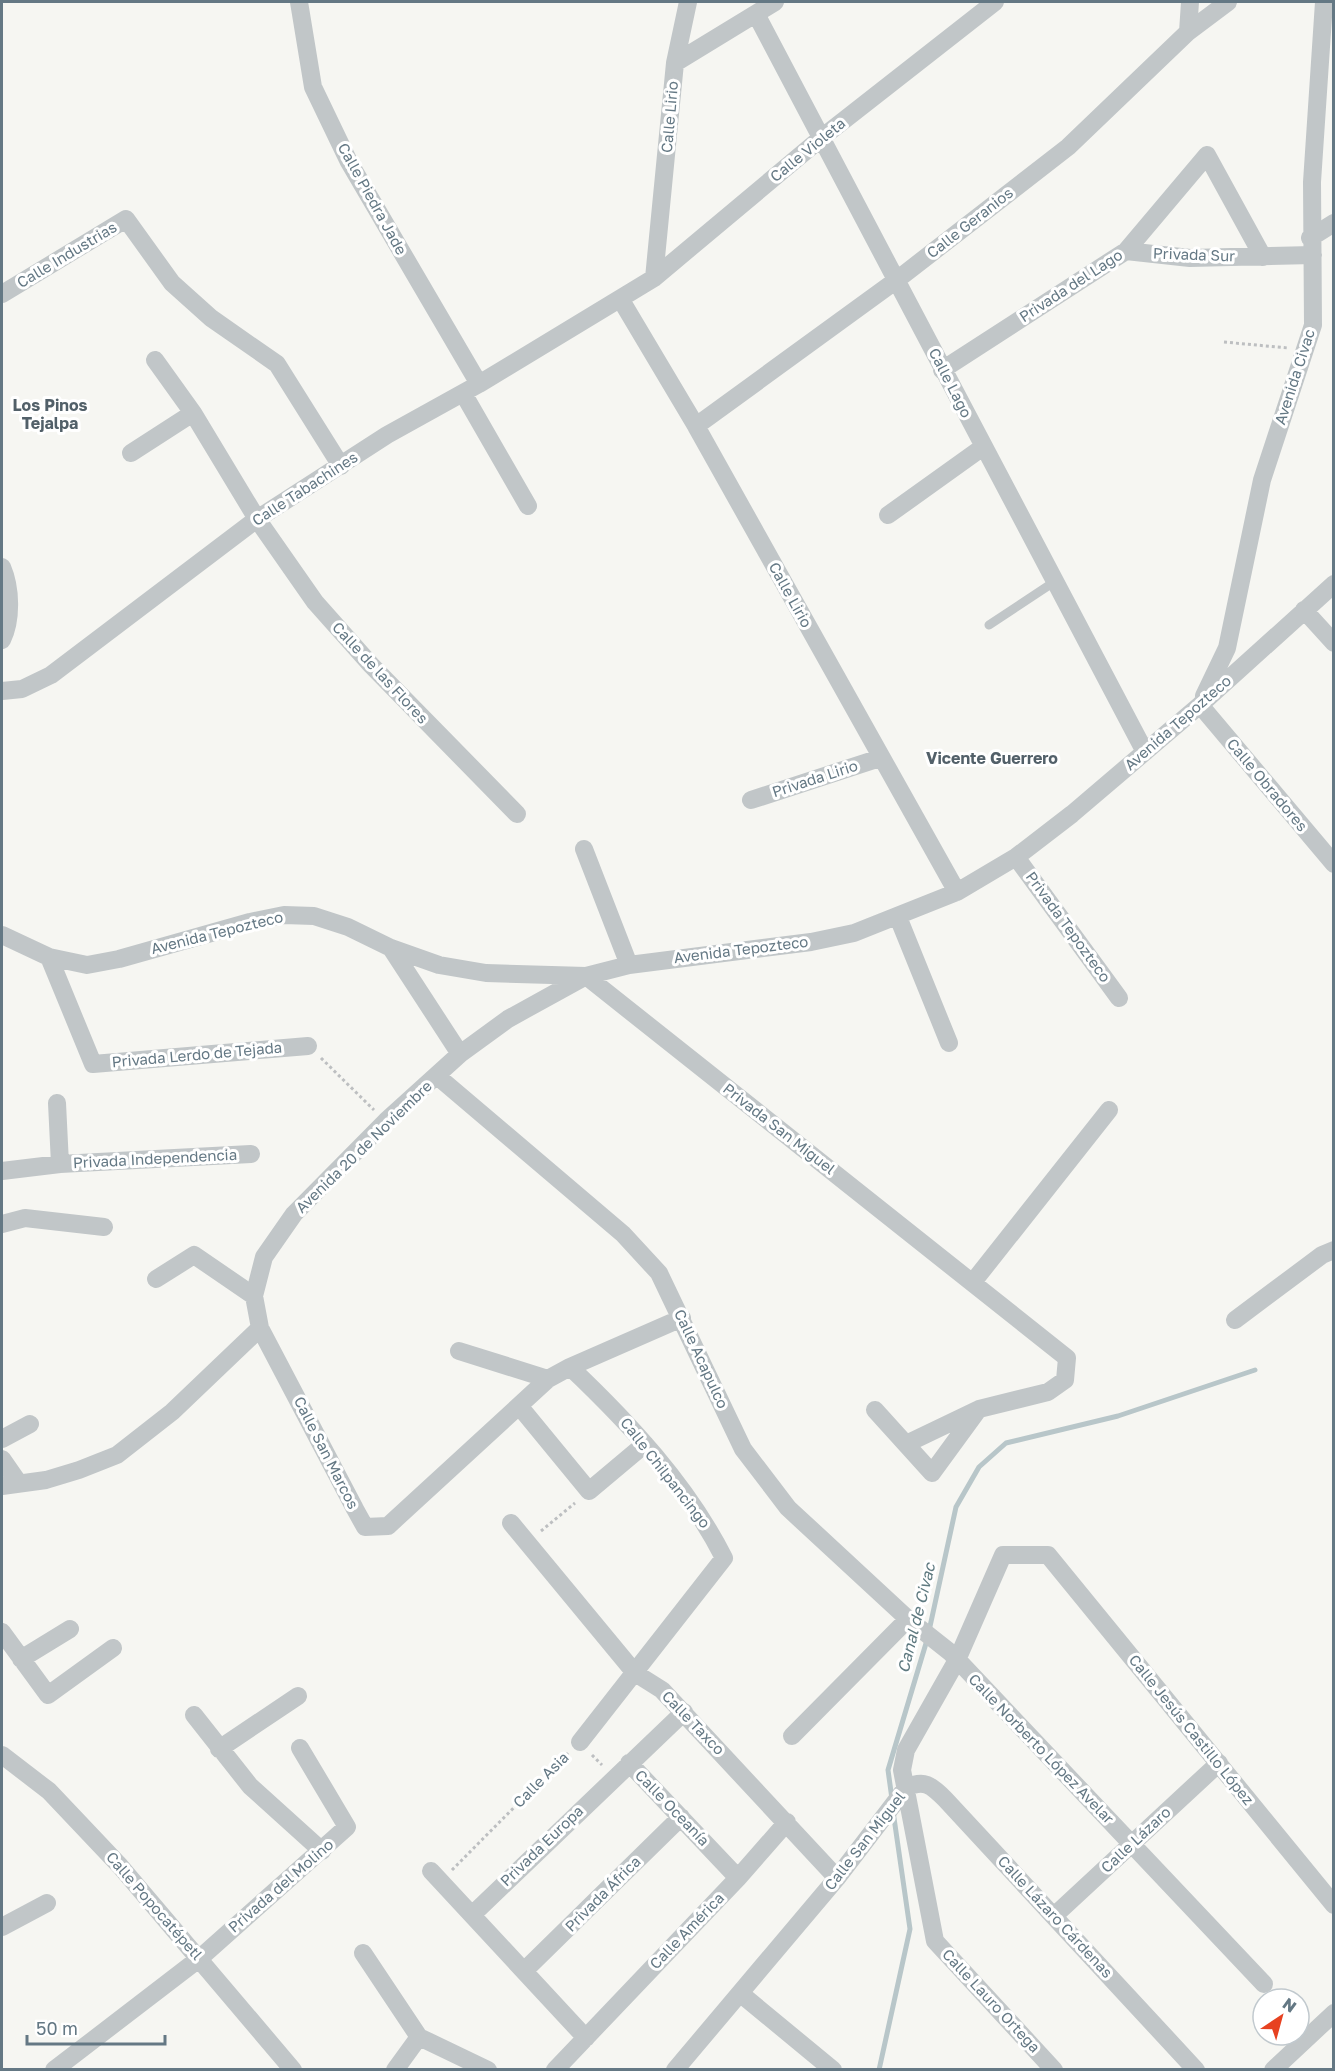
<svg xmlns="http://www.w3.org/2000/svg" width="1335" height="2071" viewBox="0 0 1335 2071" font-family="'Golos Text',sans-serif">
<style>
.lines{fill:none;stroke-linecap:round;stroke-linejoin:round}
.stream{stroke:#b8c6c9;stroke-width:5}
.path{stroke:#bdbfc1;stroke-width:3;stroke-dasharray:3 3;stroke-linecap:butt}
.lane{stroke:#c1c6c8;stroke-width:9}
.street{stroke:#c1c6c8;stroke-width:18}
.labels{text-anchor:middle;stroke-width:6;stroke-linejoin:round;paint-order:stroke}
.street-label{font-size:15px;fill:#647884;stroke:#fff}
.neighbourhood-label{font-size:16px;font-weight:bold;fill:#526069;stroke:#fff}
.water-label{font-size:16px;font-style:italic;fill:#5f7a80;stroke:#fff}
</style>
<rect width="100%" height="100%" fill="#f6f6f2"/>
<g class="lines">
<path class="stream" d="M 929,1631 L 956,1507 L 979,1467 L 1006,1443 L 1118,1416 L 1255,1370
M 892,1799 L 888,1770 L 927,1640
M 879,2070 L 910,1929 L 893,1811"/>
<path class="path" d="M 1224,342 L 1288,348
M 321,1058 L 374,1110
M 541,1531 L 575,1503
M 592,1755 L 602,1765
M 452,1870 L 568,1753"/>
<path class="lane" d="M 989,625 L 1054,582"/>
<path class="street" d="M 299,2 L 313,87 L 349,162 L 479,384
M 756,14 L 1145,752
M 1188,32 L 1190,2
M 675,63 L 775,2
M 1310,238 L 1334,223
M 1126,251 L 1190,258 L 1313,255
M 654,278 L 675,63 L 688,2
M 2,294 L 126,219 L 172,283 L 211,318 L 277,364 L 341,466
M 621,300 L 696,426 L 957,892
M 155,360 L 193,413 L 257,519 L 315,602 L 371,665 L 517,814
M 942,370 L 1126,251 L 1207,155 L 1263,257
M 463,393 L 528,506
M 696,426 L 898,279 L 1068,147 L 1188,32 L 1228,2
M 131,453 L 193,413
M 888,515 L 983,447
M 2,567 C 11,588 12,619 2,640
M 1304,610 L 1334,643
M 2,691 L 22,689 L 51,675 L 257,519 L 387,435 L 479,384 L 654,278 L 820,139 L 995,2
M 1204,696 L 1227,648 L 1262,480 L 1313,325 L 1312,182 L 1324,2
M 1200,705 L 1334,864
M 751,800 L 880,758
M 584,849 L 629,965
M 1016,857 L 1119,998
M 898,917 L 949,1043
M 2,935 L 49,957 L 87,965 L 119,959 L 250,922 L 284,915 L 314,916 L 348,927 L 391,948 L 439,965 L 486,973 L 586,976 L 629,965 L 811,942 L 854,933 L 957,892 L 1016,857 L 1072,814 L 1200,705 L 1334,584
M 391,948 L 460,1054
M 49,957 L 93,1064 L 308,1046
M 437,1076 L 623,1234 L 659,1273 L 743,1449 L 788,1508 L 908,1619 L 951,1653 L 1264,1984
M 57,1103 L 60,1164
M 2,1171 L 60,1164 L 251,1154
M 2,1224 L 25,1218 L 104,1227
M 156,1279 L 194,1255 L 254,1296
M 973,1282 L 1109,1110
M 682,1318 L 570,1367 L 548,1379 L 388,1526 L 365,1527 L 355,1509 L 260,1328 L 254,1296 L 264,1257 L 294,1214 L 386,1121 L 460,1054 L 508,1019 L 586,976 L 1067,1358 L 1065,1380 L 1048,1392 L 979,1409 L 906,1444
M 1235,1320 L 1322,1255 L 1334,1250
M 459,1351 L 548,1379
M 570,1367 C 629,1423 687,1485 724,1558 L 580,1742
M 520,1407 L 589,1491 L 645,1444
M 875,1410 L 932,1473 L 978,1410
M 2,1439 L 30,1424
M 2,1459 L 18,1482
M 2,1486 L 46,1480 L 79,1470 L 117,1455 L 172,1412 L 260,1328
M 511,1523 L 635,1673 L 662,1690 L 837,1878
M 2,1632 L 48,1695 L 113,1648
M 21,1659 L 70,1629
M 194,1715 L 250,1786 L 322,1851
M 792,1736 L 908,1619
M 219,1749 L 298,1696
M 2,1755 L 49,1791 L 120,1866 L 293,2070
M 629,1763 L 738,1878
M 431,1871 L 586,2038
M 472,1915 L 684,1712
M 1054,1916 L 1219,1763
M 2,1927 L 47,1903
M 363,1953 L 419,2037
M 524,1971 L 681,1817
M 741,1994 L 833,2070
M 419,2037 L 488,2070
M 54,2070 L 200,1958 L 347,1827 L 300,1748
M 395,2070 L 419,2037
M 555,2070 L 738,1878 L 787,1822
M 675,2070 L 837,1878 L 906,1788 C 924,1779 931,1785 945,1799 L 1196,2070
M 1054,2070 L 935,1941 L 902,1770 L 906,1750 L 957,1660 L 1003,1555 L 1048,1555 L 1334,1905
M 1273,2070 L 1334,2013"/>
</g>
<g class="labels">
<g class="street-label">
<text transform="translate(670 117) rotate(-85)" y="5">Calle Lirio</text>
<text transform="translate(808 150) rotate(-39)" y="5">Calle Violeta</text>
<text transform="translate(372 199) rotate(61)" y="5">Calle Piedra Jade</text>
<text transform="translate(970 223) rotate(-38)" y="5">Calle Geranios</text>
<text transform="translate(67 255) rotate(-31)" y="5">Calle Industrias</text>
<text transform="translate(1194 255) rotate(2)" y="5">Privada Sur</text>
<text transform="translate(1071 286) rotate(-33)" y="5">Privada del Lago</text>
<text transform="translate(1295 377) rotate(-72)" y="5">Avenida Civac</text>
<text transform="translate(950 383) rotate(63)" y="5">Calle Lago</text>
<text transform="translate(305 489) rotate(-33)" y="5">Calle Tabachines</text>
<text transform="translate(790 595) rotate(61)" y="5">Calle Lirio</text>
<text transform="translate(380 673) rotate(47)" y="5">Calle de las Flores</text>
<text transform="translate(1178 723) rotate(-41)" y="5">Avenida Tepozteco</text>
<text transform="translate(815 779) rotate(-18)" y="5">Privada Lirio</text>
<text transform="translate(1267 785) rotate(50)" y="5">Calle Obradores</text>
<text transform="translate(1068 927) rotate(54)" y="5">Privada Tepozteco</text>
<text transform="translate(217 933) rotate(-14)" y="5">Avenida Tepozteco</text>
<text transform="translate(741 950) rotate(-7)" y="5">Avenida Tepozteco</text>
<text transform="translate(197 1055) rotate(-5)" y="5">Privada Lerdo de Tejada</text>
<text transform="translate(779 1129) rotate(38)" y="5">Privada San Miguel</text>
<text transform="translate(364 1147) rotate(-44)" y="5">Avenida 20 de Noviembre</text>
<text transform="translate(155 1159) rotate(-3)" y="5">Privada Independencia</text>
<text transform="translate(701 1359) rotate(65)" y="5">Calle Acapulco</text>
<text transform="translate(326 1453) rotate(63)" y="5">Calle San Marcos</text>
<text transform="translate(665 1473) rotate(52)" y="5">Calle Chilpancingo</text>
<text transform="translate(693 1723) rotate(46)" y="5">Calle Taxco</text>
<text transform="translate(1191 1730) rotate(51)" y="5">Calle Jesús Castillo López</text>
<text transform="translate(1041 1749) rotate(46)" y="5">Calle Norberto López Avelar</text>
<text transform="translate(541 1780) rotate(-45)" y="5">Calle Asia</text>
<text transform="translate(672 1808) rotate(46)" y="5">Calle Oceanía</text>
<text transform="translate(1136 1840) rotate(-43)" y="5">Calle Lázaro</text>
<text transform="translate(865 1841) rotate(-52)" y="5">Calle San Miguel</text>
<text transform="translate(542 1846) rotate(-44)" y="5">Privada Europa</text>
<text transform="translate(281 1886) rotate(-41)" y="5">Privada del Molino</text>
<text transform="translate(603 1894) rotate(-45)" y="5">Privada África</text>
<text transform="translate(154 1906) rotate(49)" y="5">Calle Popocatépetl</text>
<text transform="translate(1055 1917) rotate(47)" y="5">Calle Lázaro Cárdenas</text>
<text transform="translate(687 1931) rotate(-46)" y="5">Calle América</text>
<text transform="translate(991 2001) rotate(47)" y="5">Calle Lauro Ortega</text>
</g>
<g class="neighbourhood-label">
<text x="50" y="411">Los Pinos<tspan x="50" dy="18">Tejalpa</tspan></text>
<text x="992" y="764">Vicente Guerrero</text>
</g>
<g class="water-label">
<text transform="translate(916 1618) rotate(-76)" y="6">Canal de Civac</text>
</g>
</g>
<rect width="1335" height="2071" fill="none" stroke="#647884" stroke-width="6"/>
<g transform="translate(1281 2017) rotate(36)"><circle r="28" fill="#ffffff" stroke="#c1c9ce" stroke-width="1.5"/>
<path d="M0-4.5L10 22L0 15L-10 22Z" fill="#e74221"/>
<text y="-9" font-size="16" font-weight="bold" text-anchor="middle" fill="#647884">N</text>
</g>
<path d="M27 2035v9h138v-9" fill="none" stroke="#647884" stroke-width="3"/>
<text x="36" y="2035" font-size="18" fill="#647884" stroke="#ffffff" stroke-width="4.5" paint-order="stroke">50 m</text>
</svg>
